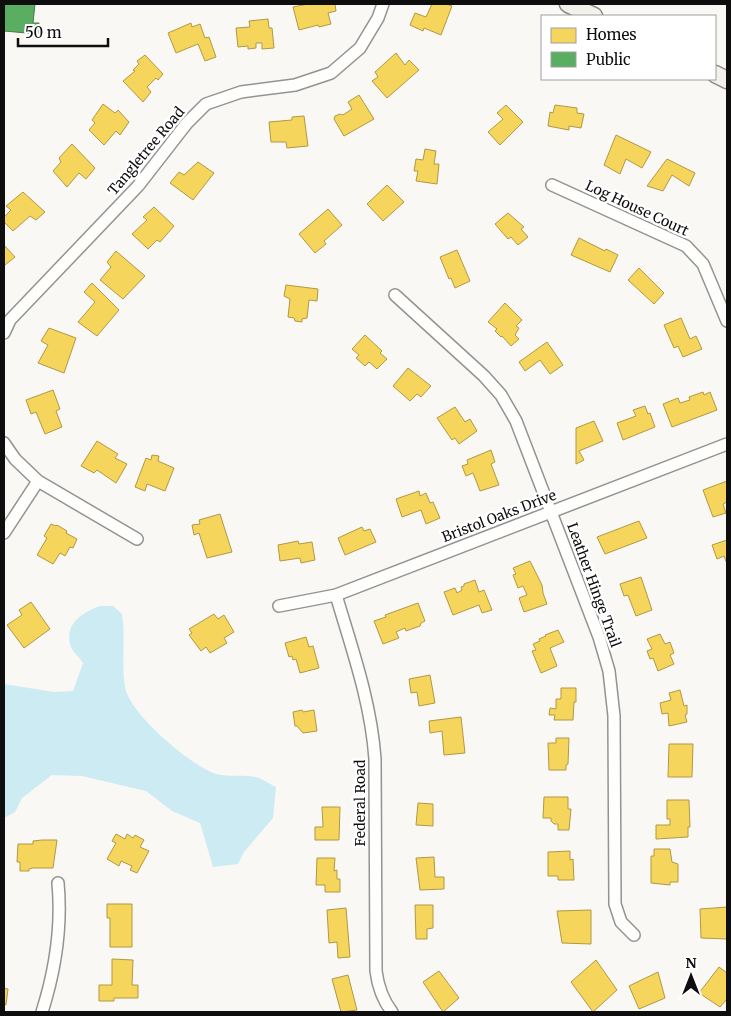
<svg xmlns="http://www.w3.org/2000/svg" width="731" height="1016" viewBox="0 0 731 1016" font-family="Merriweather,serif">
<style>
.water{fill:#ccebf3}
.homes{fill:#f6d55c;stroke:#b09945}
.public{fill:#5aae61;stroke:#437e48}
.lines{fill:none;stroke-linecap:round;stroke-linejoin:round}
.street-casing{stroke:#949392;stroke-width:14}
.secondary-casing{stroke:#8b8a88;stroke-width:19}
.street{stroke:#fefefd;stroke-width:11}
.secondary{stroke:#f4f1eb;stroke-width:16}
.labels{text-anchor:middle;stroke-width:5;stroke-linejoin:round;paint-order:stroke}
.street-label{font-size:14px;fill:#0e0e0e;stroke:#fff}
</style>
<rect width="100%" height="100%" fill="#faf8f4"/>
<path class="water" d="M 100,606 L 113,606 L 122,614 C 126,638 121,663 125,687 C 129,713 188,763 213,773 C 227,778 241,774 255,777 C 262,778 269,784 276,787 L 273,818 L 244,852 L 238,864 L 213,867 L 200,823 L 172,811 L 146,791 L 82,776 L 52,775 L 22,798 L 15,812 L 4,818 L 4,684 L 54,692 L 73,691 L 83,663 C 80,658 73,652 71,647 C 63,624 83,612 100,606 Z"/>
<path class="homes" d="M 308,4 L 335,4 L 336,11 L 328,13 L 331,24 L 319,27 L 318,25 L 299,30 L 293,7 Z
M 432,4 L 446,4 L 452,6 L 441,35 L 424,28 L 423,31 L 410,25 L 415,13 L 426,17 Z
M 268,19 L 269,28 L 272,28 L 274,48 L 262,49 L 262,43 L 256,43 L 256,48 L 248,49 L 248,46 L 238,47 L 236,28 L 250,27 L 249,21 Z
M 191,23 L 192,27 L 200,24 L 205,38 L 209,37 L 216,57 L 205,61 L 198,44 L 176,53 L 168,33 Z
M 396,53 L 405,65 L 409,60 L 419,70 L 387,98 L 372,81 L 378,77 L 375,72 Z
M 145,55 L 163,74 L 158,80 L 156,78 L 147,87 L 151,92 L 143,102 L 123,81 L 135,71 L 133,70 L 139,64 L 137,61 Z
M 359,95 L 374,119 L 344,136 L 334,119 L 335,116 L 340,114 L 343,115 L 352,109 L 348,102 Z
M 103,104 L 115,113 L 118,110 L 129,122 L 120,135 L 116,131 L 104,145 L 89,130 L 95,123 L 92,120 Z
M 506,105 L 523,122 L 500,145 L 488,132 L 503,119 L 497,113 Z
M 555,105 L 577,108 L 577,113 L 584,114 L 581,128 L 569,126 L 569,130 L 548,126 L 550,112 L 553,113 Z
M 304,116 L 308,146 L 287,148 L 286,142 L 271,142 L 269,122 L 292,120 L 292,117 Z
M 616,135 L 651,152 L 642,168 L 626,159 L 620,174 L 604,165 Z
M 72,144 L 95,168 L 86,179 L 79,173 L 67,187 L 53,171 L 61,162 L 59,158 Z
M 425,149 L 436,151 L 434,164 L 439,164 L 437,184 L 416,181 L 418,171 L 414,171 L 416,159 L 423,160 Z
M 667,159 L 695,173 L 689,186 L 672,175 L 663,191 L 647,186 Z
M 198,162 L 214,173 L 193,200 L 170,183 L 179,172 L 184,175 Z
M 387,185 L 404,202 L 383,221 L 367,204 Z
M 23,192 L 45,212 L 36,220 L 30,216 L 13,231 L 4,222 L 4,217 L 11,210 L 6,206 Z
M 154,207 L 174,226 L 160,242 L 157,240 L 148,249 L 132,234 L 147,220 L 143,217 Z
M 328,209 L 342,225 L 324,241 L 326,244 L 315,253 L 299,234 Z
M 508,213 L 524,227 L 521,229 L 528,237 L 518,245 L 511,237 L 508,239 L 495,224 Z
M 579,238 L 605,251 L 606,249 L 618,255 L 610,272 L 571,255 Z
M 4,245 L 15,257 L 5,265 L 4,264 Z
M 457,250 L 470,281 L 455,288 L 451,278 L 449,279 L 440,257 Z
M 116,251 L 145,276 L 123,299 L 100,280 L 111,267 L 107,262 Z
M 639,268 L 664,293 L 654,304 L 628,280 Z
M 92,283 L 119,310 L 97,336 L 78,322 L 95,302 L 84,292 Z
M 286,285 L 318,289 L 317,301 L 309,300 L 307,318 L 302,319 L 302,322 L 295,321 L 294,318 L 288,317 L 290,299 L 284,296 Z
M 505,303 L 522,320 L 516,326 L 519,328 L 515,335 L 519,339 L 511,346 L 502,336 L 501,337 L 495,331 L 497,329 L 488,322 Z
M 681,318 L 690,339 L 696,336 L 702,349 L 683,357 L 678,346 L 674,348 L 664,325 Z
M 49,328 L 76,338 L 64,373 L 38,363 L 48,345 L 41,341 Z
M 365,335 L 382,351 L 380,353 L 387,359 L 377,369 L 369,362 L 365,366 L 356,358 L 359,355 L 352,349 Z
M 547,342 L 563,365 L 550,374 L 540,360 L 525,371 L 519,362 Z
M 408,368 L 431,386 L 421,397 L 417,394 L 410,401 L 393,386 Z
M 53,390 L 60,409 L 56,411 L 62,427 L 45,434 L 36,412 L 31,414 L 26,400 Z
M 703,392 L 704,395 L 710,392 L 717,410 L 672,427 L 663,404 L 678,398 L 680,403 L 690,400 L 689,397 Z
M 645,406 L 648,414 L 650,413 L 655,427 L 623,440 L 617,423 L 636,416 L 633,410 Z
M 455,407 L 465,422 L 470,419 L 477,431 L 459,444 L 455,438 L 452,440 L 437,418 Z
M 594,421 L 603,441 L 579,451 L 584,460 L 576,464 L 576,428 Z
M 97,441 L 118,454 L 115,458 L 127,464 L 116,483 L 97,470 L 94,473 L 81,466 Z
M 491,450 L 495,462 L 491,464 L 499,485 L 480,491 L 473,473 L 466,476 L 462,466 L 468,464 L 467,460 Z
M 152,455 L 159,456 L 158,461 L 174,468 L 165,491 L 147,484 L 145,491 L 135,487 L 146,458 L 151,460 Z
M 727,481 L 727,502 L 723,504 L 726,513 L 713,517 L 703,490 Z
M 419,491 L 420,496 L 426,493 L 430,503 L 433,502 L 440,518 L 426,524 L 421,510 L 402,517 L 396,499 Z
M 220,514 L 232,552 L 207,558 L 199,533 L 194,535 L 192,525 L 200,524 L 199,520 Z
M 639,521 L 647,538 L 605,554 L 597,537 Z
M 51,524 L 56,526 L 57,525 L 67,531 L 66,533 L 77,539 L 73,548 L 70,547 L 65,556 L 60,553 L 53,564 L 37,555 L 47,538 L 44,536 Z
M 362,527 L 364,531 L 370,529 L 376,542 L 345,555 L 338,538 Z
M 727,540 L 727,564 L 724,556 L 717,559 L 712,545 Z
M 298,541 L 299,544 L 312,542 L 315,560 L 301,563 L 300,558 L 280,561 L 278,545 Z
M 530,561 L 542,585 L 543,593 L 547,604 L 524,612 L 519,598 L 527,595 L 523,586 L 518,588 L 513,575 L 516,574 L 513,568 Z
M 641,577 L 652,610 L 636,616 L 628,595 L 624,596 L 620,584 Z
M 475,580 L 479,592 L 484,590 L 492,610 L 482,613 L 479,605 L 453,615 L 444,592 L 455,588 L 457,593 L 462,590 L 461,587 L 464,586 L 464,584 Z
M 31,602 L 50,629 L 24,648 L 7,625 L 22,615 L 19,610 Z
M 418,603 L 425,621 L 421,623 L 420,626 L 406,631 L 405,628 L 396,632 L 399,638 L 383,644 L 374,621 L 386,617 L 385,615 Z
M 214,614 L 218,619 L 224,615 L 234,632 L 224,638 L 227,643 L 210,653 L 206,647 L 201,651 L 189,635 L 192,633 L 189,629 Z
M 558,630 L 564,642 L 550,648 L 557,666 L 541,673 L 532,651 L 536,650 L 533,644 L 540,641 L 539,639 L 546,636 L 545,635 Z
M 660,634 L 665,644 L 670,642 L 674,653 L 670,655 L 674,664 L 658,671 L 653,658 L 650,659 L 647,651 L 652,649 L 647,639 Z
M 306,637 L 309,647 L 313,646 L 319,668 L 300,673 L 296,659 L 293,660 L 292,656 L 289,657 L 285,643 Z
M 430,675 L 435,703 L 419,706 L 417,692 L 411,693 L 409,679 Z
M 561,688 L 576,688 L 576,702 L 574,702 L 573,720 L 554,720 L 555,715 L 549,715 L 550,708 L 556,709 L 556,699 L 561,699 Z
M 680,690 L 684,706 L 687,705 L 687,714 L 685,715 L 687,722 L 669,726 L 668,713 L 662,714 L 660,703 L 671,700 L 669,693 Z
M 302,710 L 303,712 L 314,710 L 317,731 L 303,733 L 297,726 L 295,726 L 293,712 Z
M 461,717 L 465,753 L 444,755 L 442,731 L 430,733 L 429,721 Z
M 556,738 L 569,738 L 568,764 L 566,765 L 566,770 L 549,770 L 548,743 L 556,743 Z
M 669,744 L 693,744 L 692,777 L 668,777 Z
M 544,797 L 568,797 L 568,809 L 571,809 L 569,830 L 558,830 L 558,824 L 554,824 L 551,821 L 551,818 L 543,818 Z
M 667,800 L 689,800 L 690,827 L 688,827 L 688,837 L 656,839 L 656,825 L 670,825 L 670,819 L 667,819 Z
M 418,803 L 433,804 L 433,826 L 416,825 Z
M 322,807 L 340,807 L 339,840 L 315,840 L 315,827 L 323,827 Z
M 116,834 L 125,839 L 127,834 L 133,838 L 135,835 L 144,840 L 140,847 L 149,851 L 137,873 L 130,870 L 132,866 L 121,861 L 119,866 L 107,859 L 116,843 L 112,841 Z
M 42,840 L 57,840 L 53,868 L 33,868 L 29,869 L 29,871 L 20,871 L 20,862 L 17,862 L 18,844 L 33,844 L 33,841 Z
M 654,849 L 670,849 L 672,862 L 678,864 L 678,882 L 670,882 L 670,885 L 651,883 L 651,856 L 654,856 Z
M 570,851 L 570,860 L 573,859 L 574,880 L 558,880 L 558,876 L 548,876 L 548,852 Z
M 434,857 L 435,877 L 444,877 L 444,889 L 420,890 L 416,858 Z
M 317,858 L 335,858 L 334,871 L 337,870 L 337,879 L 340,879 L 340,892 L 325,892 L 325,885 L 316,885 Z
M 107,904 L 132,904 L 132,947 L 110,947 L 110,918 L 107,918 Z
M 415,905 L 433,905 L 433,928 L 427,929 L 427,939 L 416,939 Z
M 727,907 L 727,939 L 701,938 L 700,909 Z
M 346,908 L 350,957 L 338,958 L 337,942 L 329,943 L 327,910 Z
M 591,910 L 591,944 L 562,943 L 557,911 Z
M 112,959 L 133,960 L 132,985 L 138,985 L 138,998 L 114,998 L 114,1001 L 99,1001 L 99,985 L 112,985 Z
M 596,960 L 617,990 L 593,1012 L 571,982 Z
M 719,967 L 727,973 L 727,999 L 720,1007 L 699,993 Z
M 439,971 L 459,998 L 443,1012 L 423,982 Z
M 658,972 L 665,998 L 639,1009 L 629,986 Z
M 348,975 L 357,1010 L 341,1012 L 332,979 Z
M 4,988 L 8,989 L 6,1005 L 4,1004 Z"/>
<path class="public" d="M 4,4 L 35,4 L 33,23 L 39,23 L 38,34 L 4,31 Z"/>
<g class="lines">
<defs>
<path id="street" d="M 552,185 L 686,246 L 703,264 L 727,321
M 395,295 L 484,376 L 501,395 L 516,421 L 599,637 L 609,671 L 614,716 L 615,904 L 621,922 L 634,935
M 4,333 L 10,320 L 138,186 L 187,123 L 206,104 L 241,92 L 295,85 L 331,73 L 360,48 L 378,18 L 383,4
M 4,443 L 15,459 L 38,481 L 137,539
M 4,533 L 38,481
M 336,595 C 352,649 371,702 375,759 L 376,971 C 378,987 382,999 392,1012
M 279,606 L 336,595 L 727,444
M 42,1012 C 55,971 62,926 58,883"/>
<path id="secondary" d="M 568,4 L 594,16
M 715,74 L 727,80"/>
</defs>
<use href="#street" class="street-casing"/>
<use href="#secondary" class="secondary-casing"/>
<use href="#street" class="street"/>
<use href="#secondary" class="secondary"/>
</g>
<g class="labels">
<g class="street-label">
<text transform="translate(146 151) rotate(-50)" y="5">Tangletree Road</text>
<text transform="translate(637 208) rotate(25)" y="5">Log House Court</text>
<text transform="translate(499 516) rotate(-21)" y="5">Bristol Oaks Drive</text>
<text transform="translate(594 585) rotate(70)" y="5">Leather Hinge Trail</text>
<text transform="translate(360 803) rotate(-90)" y="5">Federal Road</text>
</g>
</g>
<rect width="731" height="1016" fill="none" stroke="#0e0e0e" stroke-width="10"/>
<rect x="541" y="15" width="175" height="65" fill="#ffffff" stroke="#9f9f9f"/>
<rect x="551" y="28" width="25" height="15" fill="#f6d55c" stroke="#9f9f9f"/>
<text x="586" y="40" font-size="15" fill="#0e0e0e">Homes</text>
<rect x="551" y="52" width="25" height="15" fill="#5aae61" stroke="#9f9f9f"/>
<text x="586" y="65" font-size="15" fill="#0e0e0e">Public</text>
<g transform="translate(691 976)" stroke="#ffffff" stroke-width="4" paint-order="stroke">
<path d="M0-4L9 19L0 12L-9 19Z" fill="#0e0e0e"/>
<text y="-8" font-size="14" font-weight="bold" text-anchor="middle" fill="#0e0e0e">N</text>
</g>
<path d="M18 38v8h90v-8" fill="none" stroke="#0e0e0e" stroke-width="2.5"/>
<text x="25" y="38" font-size="15" fill="#0e0e0e" stroke="#ffffff" stroke-width="4" paint-order="stroke">50 m</text>
</svg>
